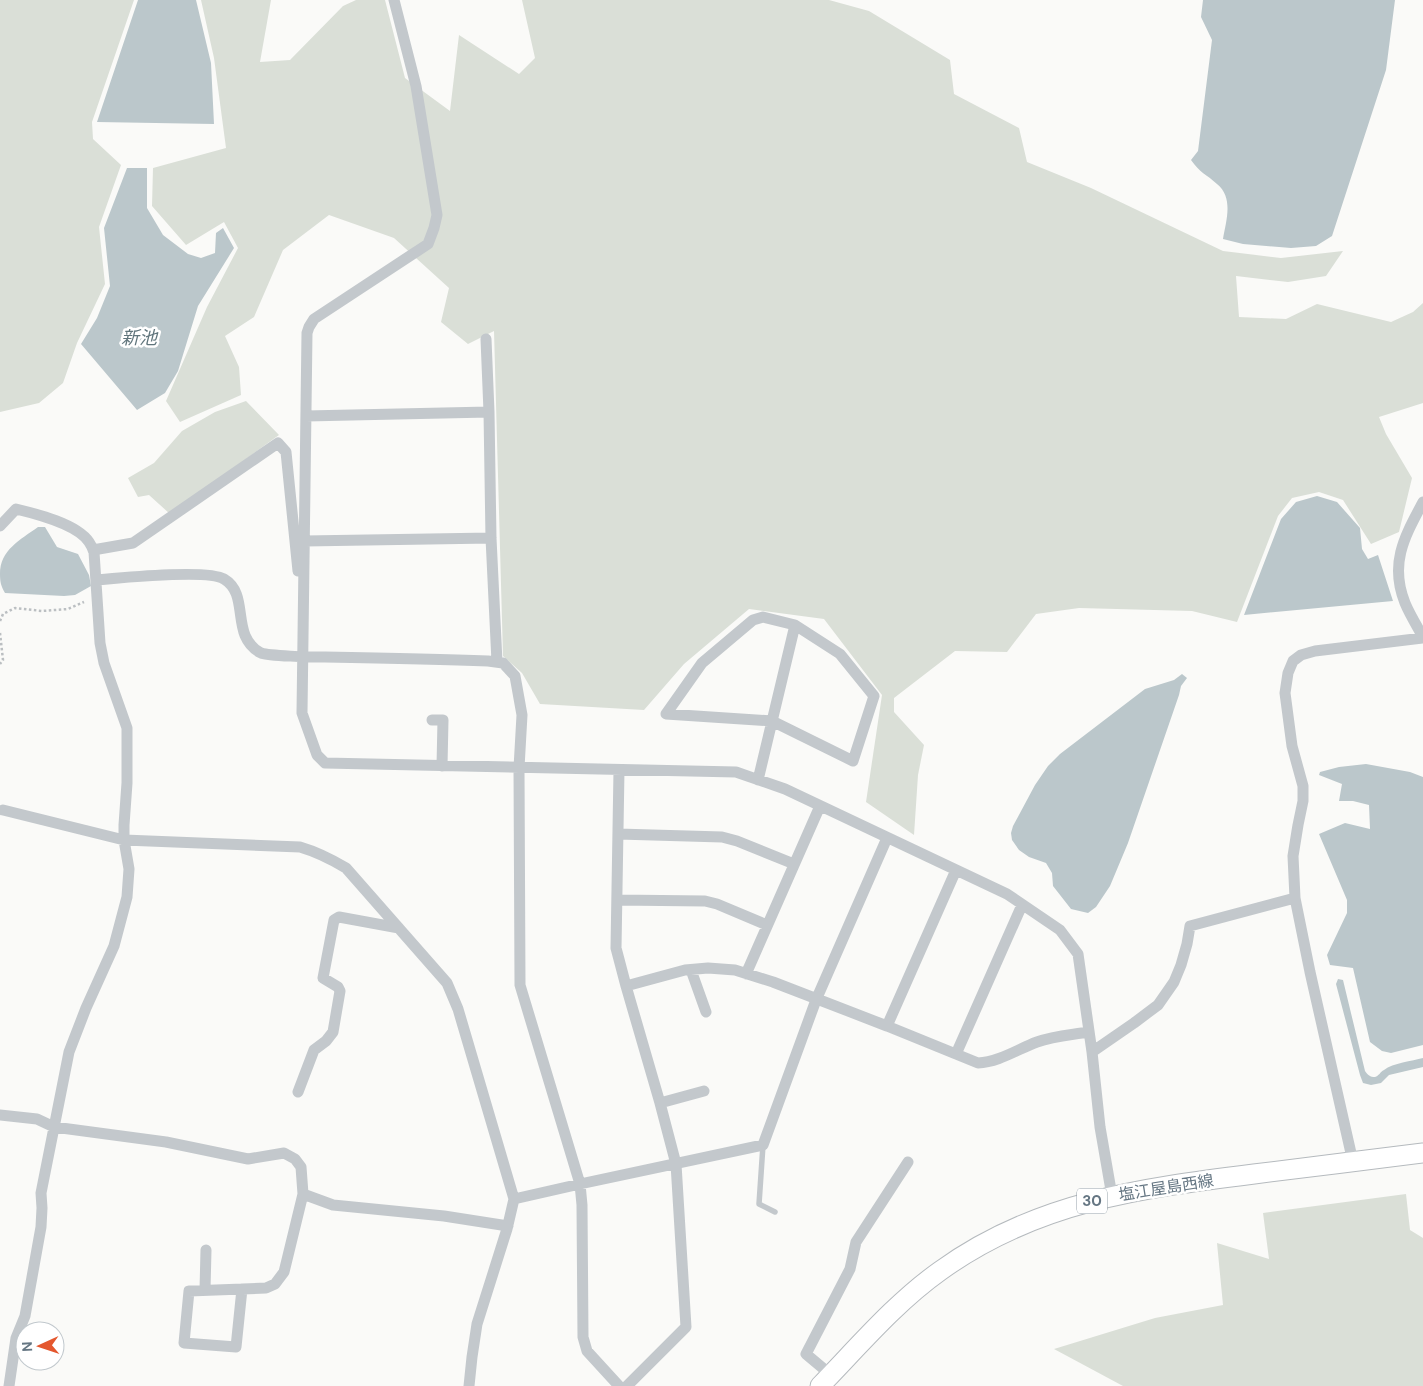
<svg xmlns="http://www.w3.org/2000/svg" width="1423" height="1386" viewBox="0 0 1423 1386" font-family="'DM Sans','Noto Sans JP',sans-serif">
<style>
.green{fill:#dadfd7}
.water{fill:#bbc7cb}
.lines{fill:none;stroke-linecap:round;stroke-linejoin:round}
.primary-casing{stroke:#b5babe;stroke-width:21}
.path{stroke:#bbbfc2;stroke-width:2.5;stroke-dasharray:2.5 2.5;stroke-linecap:butt}
.service{stroke:#c3c8cc;stroke-width:5.5}
.minor{stroke:#c3c8cc;stroke-width:11}
.primary{stroke:#fff;stroke-width:19}
.labels{text-anchor:middle;stroke-width:5;stroke-linejoin:round;paint-order:stroke}
.shield{fill:#fff;stroke:#939fa8;stroke-width:1}
.shield-label{font-size:15px;font-weight:bold;fill:#657683}
.street-label{font-size:16px;fill:#657683;stroke:#fff}
.water-label{font-size:18px;font-style:italic;fill:#60757c;stroke:#fff}
</style>
<rect width="100%" height="100%" fill="#fafaf8"/>
<path class="green" d="M 0,0 L 134,0 L 92,122 L 93,139 L 121,165 L 99,227 L 105,284 L 77,343 L 63,383 L 39,403 L 0,412 Z
M 201,0 L 271,0 L 260,62 L 290,60 L 343,6 L 356,0 L 385,0 L 405,78 L 450,111 L 459,35 L 519,74 L 535,58 L 522,0 L 829,0 L 869,11 L 950,60 L 954,94 L 1019,128 L 1027,162 L 1091,188 L 1223,251 L 1281,258 L 1343,251 L 1326,276 L 1288,282 L 1236,276 L 1239,317 L 1286,319 L 1317,304 L 1391,322 L 1413,312 L 1423,303 L 1423,403 L 1379,417 L 1386,434 L 1412,478 L 1399,532 L 1371,544 L 1343,500 L 1319,492 L 1292,498 L 1278,516 L 1237,622 L 1192,611 L 1079,608 L 1036,614 L 1007,652 L 955,651 L 894,698 L 894,712 L 924,745 L 918,775 L 914,835 L 866,802 L 882,695 L 824,619 L 749,609 L 684,664 L 644,710 L 540,704 L 522,673 L 503,656 L 494,331 L 468,344 L 441,322 L 449,288 L 394,238 L 329,215 L 283,250 L 254,317 L 225,336 L 239,367 L 241,395 L 180,422 L 166,401 L 207,307 L 238,248 L 224,222 L 186,245 L 152,206 L 153,168 L 226,148 L 214,58 Z
M 246,401 L 279,435 L 170,514 L 149,495 L 138,497 L 128,478 L 154,463 L 182,431 L 215,412 Z
M 1406,1194 L 1410,1230 L 1423,1238 L 1423,1386 L 1123,1386 L 1054,1349 L 1155,1318 L 1223,1305 L 1217,1243 L 1269,1259 L 1263,1213 Z"/>
<path class="water" d="M 138,0 L 196,0 L 211,63 L 214,124 L 97,122 Z
M 1203,0 L 1395,0 L 1386,70 L 1332,236 L 1316,246 L 1291,248 L 1243,244 L 1223,239 C 1226,221 1234,198 1217,184 C 1206,174 1200,173 1191,160 L 1198,151 L 1212,40 L 1201,17 Z
M 127,168 L 147,168 L 147,208 L 163,235 L 188,254 L 201,258 L 215,253 L 216,233 L 223,228 L 234,248 L 198,306 L 178,371 L 165,393 L 137,410 L 81,344 L 97,318 L 110,286 L 104,228 Z
M 1317,496 L 1337,502 L 1360,528 L 1362,549 L 1368,559 L 1378,555 L 1393,601 L 1244,615 L 1281,519 L 1296,502 Z
M 38,527 L 45,527 L 57,547 L 78,554 L 89,575 L 91,586 L 75,595 L 64,596 L 5,593 C 1,586 0,582 0,574 C 0,550 20,540 38,527 Z
M 1182,674 L 1187,678 L 1181,686 L 1179,695 L 1128,843 L 1110,886 L 1096,907 L 1088,913 L 1071,909 L 1053,886 L 1052,873 L 1046,863 L 1029,857 L 1019,850 L 1012,840 L 1011,833 L 1013,826 L 1035,785 L 1048,766 L 1060,754 L 1145,689 L 1174,680 Z
M 1366,764 L 1410,772 L 1423,777 L 1423,1045 L 1391,1053 L 1382,1051 L 1370,1042 L 1353,968 L 1330,965 L 1327,955 L 1347,913 L 1347,900 L 1319,834 L 1345,823 L 1370,829 L 1369,805 L 1353,801 L 1339,801 L 1342,784 L 1319,775 L 1320,772 L 1339,767 Z
M 1338,979 L 1343,980 L 1365,1071 C 1368,1075 1370,1077 1375,1077 C 1379,1076 1380,1072 1384,1070 C 1393,1063 1412,1061 1423,1058 L 1423,1067 L 1389,1075 L 1381,1083 L 1371,1085 L 1363,1083 L 1360,1075 L 1336,984 Z"/>
<g class="lines">
<defs>
<path id="primary" d="M 820,1386 C 858,1347 895,1303 940,1271 C 1035,1202 1141,1188 1254,1174 C 1310,1167 1367,1160 1423,1153"/>
</defs>
<use href="#primary" class="primary-casing"/>
<path class="path" d="M 0,621 L 3,614 L 15,608 L 42,611 L 68,609 L 84,602
M 0,633 L 3,660 L 0,664"/>
<path class="service" d="M 763,1145 L 759,1204 L 775,1212"/>
<path class="minor" d="M 394,0 L 416,86 L 437,215 L 434,228 L 428,244 L 314,319 L 309,327 L 307,333 L 302,713 L 317,755 L 325,763 L 736,772 L 785,789 L 1007,894 L 1060,930 L 1078,954 L 1092,1052 L 1100,1127 L 1112,1196
M 486,339 L 489,412
M 306,416 L 489,412 L 491,538 L 497,662
M 1423,502 C 1405,536 1389,563 1405,603 C 1410,615 1417,626 1423,637
M 0,526 L 16,509 C 37,514 77,524 89,542 C 91,545 93,549 94,552 L 100,643 L 104,663 L 127,728 L 127,783 L 124,825 L 124,840 L 129,869 L 127,897 L 114,946 L 86,1008 L 69,1052 L 41,1193 L 42,1208 L 41,1227 L 25,1316 L 16,1338 L 9,1386
M 305,541 L 491,538
M 93,550 L 133,543 L 278,443 L 286,452 L 298,571
M 96,580 C 119,578 208,569 224,579 C 251,595 229,636 261,653 C 269,656 311,657 322,657 C 377,658 433,659 488,661 L 503,663 L 515,676 L 522,715 L 519,768 L 520,985 L 580,1184 L 582,1205 L 583,1337 L 587,1351 L 619,1386
M 432,720 L 443,720 L 442,766
M 619,770 L 616,948 L 626,986
M 758,780 L 795,625 L 840,654 L 874,696 L 853,761 L 772,721 L 666,714 L 702,663 L 753,620 L 763,617 L 795,625
M 3,810 L 124,840 L 300,847 C 317,852 331,859 346,868 L 447,983 L 458,1009 L 514,1199
M 618,834 L 722,837 L 737,841 L 794,864
M 617,900 L 705,901 L 717,904 L 767,925
M 691,970 L 706,1012
M 746,974 L 820,806
M 887,1026 L 978,1063 C 999,1062 1018,1049 1037,1042 C 1054,1036 1071,1035 1088,1032
M 1092,1052 L 1134,1023 L 1158,1005 L 1174,982 L 1181,965 L 1187,944 L 1190,926 L 1295,898
M 956,1054 L 1022,905
M 298,1092 L 314,1050 L 326,1041 L 333,1032 L 340,991 L 338,987 L 323,978 L 334,920 L 339,917 L 399,928
M 660,1103 L 704,1091
M 0,1115 L 37,1119 L 54,1127 L 166,1142 L 248,1159 L 284,1153 L 295,1159 L 301,1167 L 303,1194
M 1353,1162 L 1310,972 L 1295,898 L 1293,856 L 1298,825 L 1303,801 L 1303,786 L 1292,746 L 1285,693 L 1288,673 L 1293,661 L 1301,655 L 1315,651 L 1423,638
M 242,1289 L 236,1347 L 184,1343 L 189,1291 L 266,1288 L 275,1284 L 284,1272 L 303,1194 L 333,1205 L 444,1216 L 508,1226
M 205,1290 L 206,1250
M 831,1375 L 806,1354 L 850,1269 L 856,1242 L 908,1162
M 469,1386 L 472,1357 L 477,1324 L 507,1229 L 514,1199 L 580,1184 L 763,1145 L 816,1000 L 887,838
M 627,1386 L 686,1327 L 676,1164 L 660,1103 L 626,986 L 685,970 L 708,968 L 735,970 L 773,982 L 887,1026 L 956,870"/>
<use href="#primary" class="primary"/>
</g>
<g class="labels">
<rect class="shield" x="1077" y="1188.5" width="30" height="25" rx="4"/>
<g class="shield-label">
<text x="1092" y="1206">30</text>
</g>
<g class="street-label">
<text transform="translate(1166 1187) rotate(-9)" y="6">塩江屋島西線</text>
</g>
<g class="water-label">
<text x="139" y="344">新池</text>
</g>
</g>
<g transform="translate(40 1346) rotate(267)"><circle r="24" fill="#ffffff" stroke="#c1c8cd"/>
<path d="M0-4L9 19L0 12L-9 19Z" fill="#e4572e"/>
<text y="-8" font-size="14" font-weight="bold" text-anchor="middle" fill="#657683">N</text>
</g>
</svg>
